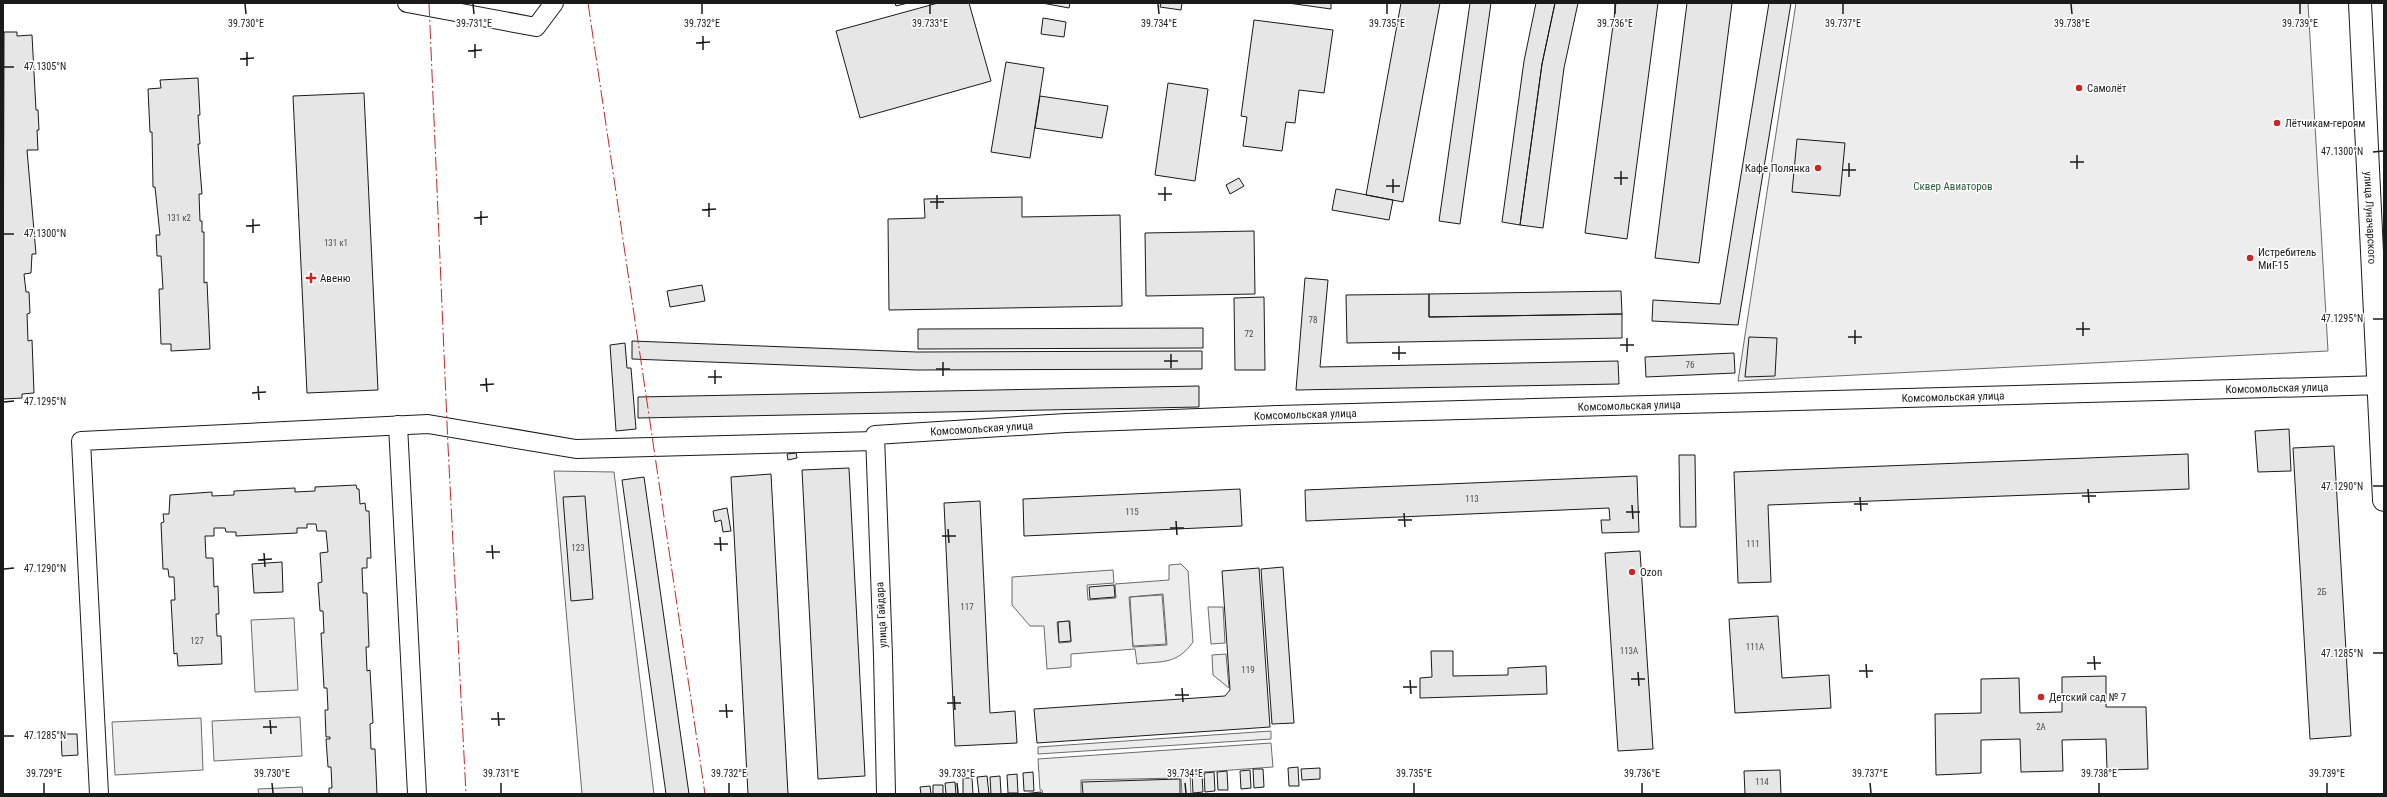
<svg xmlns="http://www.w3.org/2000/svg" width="2387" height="797" viewBox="0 0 2387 797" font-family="'Roboto Condensed',sans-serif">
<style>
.green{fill:#ededed;stroke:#6a6a6a;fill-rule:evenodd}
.building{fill:#e6e6e6;stroke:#1a1a1a}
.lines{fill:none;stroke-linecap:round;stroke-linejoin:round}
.street-casing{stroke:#1a1a1a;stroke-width:20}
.secondary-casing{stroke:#1a1a1a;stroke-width:24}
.street{stroke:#fff;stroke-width:18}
.secondary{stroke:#fff;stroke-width:22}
.power{stroke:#c62828;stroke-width:1;stroke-dasharray:14 3 2 3;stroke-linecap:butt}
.ticks{fill:none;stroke:#1a1a1a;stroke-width:1.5}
.poi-dot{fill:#c62828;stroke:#fff;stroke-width:1.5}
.labels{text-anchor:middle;stroke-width:3;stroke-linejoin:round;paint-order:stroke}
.number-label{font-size:9px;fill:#4d4d4d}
.poi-label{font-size:11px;fill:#1a1a1a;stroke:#fff;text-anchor:start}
.park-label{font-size:11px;fill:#2b5a34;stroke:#fff}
.street-label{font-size:11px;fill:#1a1a1a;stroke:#fff}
.ticks-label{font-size:10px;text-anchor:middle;fill:#1a1a1a;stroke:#fff;stroke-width:3;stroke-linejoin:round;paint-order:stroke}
</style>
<rect width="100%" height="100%" fill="#fff"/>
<path class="green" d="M 1796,3 L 2308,3 L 2328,351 L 1738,381 Z
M 554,471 L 614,472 L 654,794 L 582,794 Z
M 1181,564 L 1188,571 L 1193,642 C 1177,665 1161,661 1137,664 L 1135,649 L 1071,654 L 1071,667 L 1047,669 L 1044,626 L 1030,626 L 1012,605 L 1012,577 L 1113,570 L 1114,583 L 1087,585 L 1088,600 L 1116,598 L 1115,584 L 1169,580 L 1169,565 ZM 1163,594 L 1167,645 L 1133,647 L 1129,597 ZM 1070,621 L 1071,642 L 1059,643 L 1057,622 Z
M 1162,595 L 1166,644 L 1133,646 L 1130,597 Z
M 1208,607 L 1223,607 L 1225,643 L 1211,644 Z
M 294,618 L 298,690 L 255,692 L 251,620 Z
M 1226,654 L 1229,688 L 1213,675 L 1212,655 Z
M 300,717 L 302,756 L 214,761 L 212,721 Z
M 201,718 L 203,770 L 115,775 L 112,722 Z
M 1271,731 L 1271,739 L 1038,754 L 1038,747 Z
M 1271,743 L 1273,767 L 1190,773 L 1191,794 L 1182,794 L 1181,778 L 1081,780 L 1081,794 L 1043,794 L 1042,790 L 1040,790 L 1038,759 Z
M 302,787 L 303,794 L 259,794 L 258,789 Z"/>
<path class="building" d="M 895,3 L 908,3 L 896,6 Z
M 938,3 L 969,3 L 991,81 L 860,118 L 836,31 Z
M 1042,3 L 1070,3 L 1069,8 Z
M 1161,3 L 1182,3 L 1181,10 L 1160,7 Z
M 1288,3 L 1331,3 L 1331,9 Z
M 1401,3 L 1440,3 L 1403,202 L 1366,195 Z
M 1470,3 L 1491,3 L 1460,224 L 1439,221 Z
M 1536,3 L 1555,3 L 1542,64 L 1520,225 L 1502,222 L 1524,61 Z
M 1555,3 L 1578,3 L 1564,68 L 1543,228 L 1520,225 L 1542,64 Z
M 1616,3 L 1658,3 L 1627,239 L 1585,233 Z
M 1687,3 L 1732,3 L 1699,263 L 1655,258 Z
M 1769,3 L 1791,3 L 1738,325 L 1652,321 L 1653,300 L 1720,304 Z
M 1043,18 L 1066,22 L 1064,37 L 1041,34 Z
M 1254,20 L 1333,30 L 1324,93 L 1299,90 L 1295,123 L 1286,122 L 1282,151 L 1243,146 L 1247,117 L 1241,116 Z
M 4,32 L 17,32 L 17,36 L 32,35 L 36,110 L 38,110 L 39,130 L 37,130 L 38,150 L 27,150 L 36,254 L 32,254 L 31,273 L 24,274 L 26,292 L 29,292 L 30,313 L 27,314 L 28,341 L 32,340 L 34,393 L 22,394 L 22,398 L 3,399 Z
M 1006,62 L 1044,68 L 1030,158 L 991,152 Z
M 198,78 L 200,115 L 198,115 L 200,144 L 198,144 L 202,194 L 199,194 L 200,221 L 202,221 L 202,232 L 204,232 L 204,283 L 207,282 L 210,349 L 171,351 L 171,344 L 161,344 L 159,289 L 163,289 L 161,256 L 157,256 L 156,235 L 160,235 L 155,187 L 153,187 L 152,132 L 150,132 L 148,89 L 161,88 L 160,80 Z
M 1168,83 L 1208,89 L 1195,181 L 1155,175 Z
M 364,93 L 378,390 L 307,393 L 293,96 Z
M 1040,96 L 1108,106 L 1102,138 L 1035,128 Z
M 1797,139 L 1845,143 L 1840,196 L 1792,192 Z
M 1239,178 L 1244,186 L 1230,194 L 1226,185 Z
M 1336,189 L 1393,200 L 1389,220 L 1332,210 Z
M 1022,197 L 1022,217 L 1120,215 L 1122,306 L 889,310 L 888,219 L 925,218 L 924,199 Z
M 1254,231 L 1255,294 L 1146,296 L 1145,233 Z
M 1305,278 L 1328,280 L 1320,367 L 1618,361 L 1619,384 L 1296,390 Z
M 702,285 L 705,301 L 670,307 L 667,291 Z
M 1621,291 L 1622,314 L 1429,317 L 1429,294 Z
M 1429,294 L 1429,317 L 1622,314 L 1622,338 L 1347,343 L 1346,295 Z
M 1264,297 L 1265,370 L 1235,370 L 1234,298 Z
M 1203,328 L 1203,348 L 918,349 L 918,329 Z
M 1749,337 L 1777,338 L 1775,376 L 1745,377 Z
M 632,341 L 917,352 L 1202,351 L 1202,369 L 917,370 L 632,359 Z
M 625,343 L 627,368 L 631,368 L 636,429 L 616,431 L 610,345 Z
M 1734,353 L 1735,373 L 1646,377 L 1645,357 Z
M 1199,386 L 1199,407 L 638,418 L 638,397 Z
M 2289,429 L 2291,471 L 2258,472 L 2255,431 Z
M 2334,446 L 2351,736 L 2310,739 L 2293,448 Z
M 796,453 L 797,458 L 788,460 L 787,454 Z
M 2188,454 L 2189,489 L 1768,505 L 1771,582 L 1738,583 L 1734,472 Z
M 1679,455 L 1695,455 L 1696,527 L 1680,527 Z
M 849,468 L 865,776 L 818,779 L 802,470 Z
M 771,474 L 788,794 L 748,794 L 731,477 Z
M 1637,476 L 1639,532 L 1602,533 L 1601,520 L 1610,520 L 1609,508 L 1306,521 L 1305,490 Z
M 644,477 L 689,794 L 666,794 L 622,480 Z
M 356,485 L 357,489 L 359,489 L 360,504 L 365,503 L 366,511 L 369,511 L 371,558 L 367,558 L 367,568 L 362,568 L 363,593 L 367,593 L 369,647 L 366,647 L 367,671 L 370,670 L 373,723 L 370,724 L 371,749 L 375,749 L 377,794 L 329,794 L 329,788 L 332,788 L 331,767 L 328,767 L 326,739 L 330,739 L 330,737 L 326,737 L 325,710 L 328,710 L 327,688 L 324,688 L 321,633 L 324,633 L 323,611 L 320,611 L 318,583 L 322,582 L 320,553 L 328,552 L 326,531 L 317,531 L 316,524 L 307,524 L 307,528 L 297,528 L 297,533 L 236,536 L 236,532 L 226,532 L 225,528 L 214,528 L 214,536 L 205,536 L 206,558 L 213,558 L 214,587 L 218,586 L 219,614 L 216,614 L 217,636 L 221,636 L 222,664 L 178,666 L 177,653 L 174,654 L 171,600 L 175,600 L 174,577 L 169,577 L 168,569 L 163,569 L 161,523 L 164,522 L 163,514 L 169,514 L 170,495 L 212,492 L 212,496 L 234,495 L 234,491 L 295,488 L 295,492 L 315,491 L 315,487 Z
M 1240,489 L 1242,526 L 1024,536 L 1023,499 Z
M 585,496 L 593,599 L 571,601 L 563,497 Z
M 980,501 L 990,713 L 1015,711 L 1017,743 L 955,746 L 944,503 Z
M 727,508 L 731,531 L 723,532 L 721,520 L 715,522 L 713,511 Z
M 1640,551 L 1653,749 L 1618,751 L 1605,553 Z
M 282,562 L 283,592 L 254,593 L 252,564 Z
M 1283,567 L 1294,723 L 1272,724 L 1261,569 Z
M 1259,568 L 1270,727 L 1037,743 L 1034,709 L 1225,696 L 1230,690 L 1222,571 Z
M 1114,585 L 1115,597 L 1090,599 L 1089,587 Z
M 1778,616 L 1782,678 L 1829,675 L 1831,708 L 1735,713 L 1729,619 Z
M 1069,621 L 1071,641 L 1059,642 L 1058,622 Z
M 1431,651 L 1453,651 L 1453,676 L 1508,675 L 1508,668 L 1546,666 L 1547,694 L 1420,698 L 1420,678 L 1432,677 Z
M 2106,676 L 2106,707 L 2146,707 L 2148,769 L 2107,770 L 2106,739 L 2062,740 L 2063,771 L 2021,772 L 2020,739 L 1981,740 L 1981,773 L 1936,775 L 1935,714 L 1981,713 L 1981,679 L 2019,678 L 2020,713 L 2062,712 L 2062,677 Z
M 61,734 L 77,734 L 78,755 L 62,756 Z
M 1298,767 L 1299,786 L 1289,786 L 1288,768 Z
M 1320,768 L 1320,779 L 1302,780 L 1301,769 Z
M 1253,769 L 1263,769 L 1264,787 L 1254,788 Z
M 1250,770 L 1251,788 L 1241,789 L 1240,771 Z
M 1780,770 L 1781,794 L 1745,794 L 1744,771 Z
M 1227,771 L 1228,790 L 1218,790 L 1217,772 Z
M 1033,772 L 1034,791 L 1024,791 L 1023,773 Z
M 1214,772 L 1215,791 L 1205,792 L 1204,773 Z
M 1017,774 L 1018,793 L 1008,793 L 1007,775 Z
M 1192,774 L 1202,774 L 1203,792 L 1193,793 Z
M 987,776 L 989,794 L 979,794 L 977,777 Z
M 1000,776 L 1001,794 L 991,794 L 990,777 Z
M 963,778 L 972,778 L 973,794 L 963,794 Z
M 1180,779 L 1180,794 L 1083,794 L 1082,782 Z
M 955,782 L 956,794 L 946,794 L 945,783 Z
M 933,785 L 943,785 L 943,794 L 933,794 Z
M 930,786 L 931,794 L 921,794 L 920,787 Z
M 1041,792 L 1041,794 L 1022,794 Z"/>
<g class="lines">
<defs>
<g id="street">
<path d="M 407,3 L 536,27 L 554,3"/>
<path d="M 398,425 L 417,794"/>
<path d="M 99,794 L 81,441 L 428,424 L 576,449 L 875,441"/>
<path id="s1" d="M 886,794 L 883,656 L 875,435 L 1066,423 L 1278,415 L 2384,385"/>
</g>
<g id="secondary">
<path id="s2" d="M 2360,3 L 2384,500"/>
</g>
</defs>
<use href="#street" class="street-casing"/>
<use href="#secondary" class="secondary-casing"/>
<use href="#street" class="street"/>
<use href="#secondary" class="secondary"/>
<path class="power" d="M 429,3 L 448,446 L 466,794
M 588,3 L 705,794"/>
</g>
<path class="ticks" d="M 245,4 L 246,14M 473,4 L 474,14M 702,4 L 702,14M 930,4 L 930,14M 1158,4 L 1159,14M 1387,4 L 1387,14M 1615,4 L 1615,14M 1843,4 L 1843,14M 2071,4 L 2072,14M 2300,4 L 2300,14M 703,36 L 703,50M 696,43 L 710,42M 475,44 L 475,58M 468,51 L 482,50M 247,52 L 247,66M 240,59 L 254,58M 4,67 L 14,67M 2373,152 L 2383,151M 2077,155 L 2077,169M 2070,162 L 2084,162M 1849,163 L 1849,177M 1842,170 L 1856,170M 1621,171 L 1621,185M 1614,178 L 1628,178M 1393,179 L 1393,193M 1386,186 L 1400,186M 1165,187 L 1165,201M 1158,194 L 1172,194M 937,195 L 937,209M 930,202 L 944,202M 709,203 L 709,217M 702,210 L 716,209M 481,211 L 481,225M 474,218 L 488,217M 253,219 L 253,233M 246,226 L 260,225M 4,234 L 14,234M 2373,319 L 2383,319M 2083,322 L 2083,336M 2076,329 L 2090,329M 1855,330 L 1855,344M 1848,337 L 1862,337M 1627,338 L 1627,352M 1620,345 L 1634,345M 1399,346 L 1399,360M 1392,353 L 1406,353M 1171,354 L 1171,368M 1164,361 L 1178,361M 943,362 L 943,376M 936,369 L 950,369M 715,370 L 715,384M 708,377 L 722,377M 486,378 L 487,392M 480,385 L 494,384M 258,386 L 259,400M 252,393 L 266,392M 4,402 L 14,401M 2373,486 L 2383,486M 2088,489 L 2089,503M 2082,496 L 2096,496M 1860,497 L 1861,511M 1854,504 L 1868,504M 1632,505 L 1633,519M 1626,512 L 1640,512M 1404,513 L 1405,527M 1398,520 L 1412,520M 1176,521 L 1177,535M 1170,528 L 1184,528M 948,529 L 949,543M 942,536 L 956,536M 720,537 L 721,551M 714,544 L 728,544M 492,545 L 493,559M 486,552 L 500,552M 264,553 L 265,567M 258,560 L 272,559M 4,569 L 14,568M 2373,653 L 2383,653M 2094,656 L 2095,670M 2087,663 L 2101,663M 1866,664 L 1867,678M 1859,671 L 1873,671M 1638,672 L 1639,686M 1631,679 L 1645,679M 1410,680 L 1411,694M 1403,687 L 1417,687M 1182,688 L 1183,702M 1175,695 L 1189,695M 954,696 L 955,710M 947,703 L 961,703M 726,704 L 727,718M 719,711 L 733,711M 498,712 L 499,726M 491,719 L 505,719M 270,720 L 271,734M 263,727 L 277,727M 4,736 L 14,736M 44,783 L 44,793M 272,783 L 273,793M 501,783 L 501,793M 729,783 L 729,793M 957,783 L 958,793M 1185,783 L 1186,793M 1414,783 L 1414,793M 1642,783 L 1642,793M 1870,783 L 1871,793M 2099,783 L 2099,793M 2327,783 L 2327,793"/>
<g class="poi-dot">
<circle cx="2079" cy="88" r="4"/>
<circle cx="2277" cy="123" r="4"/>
<circle cx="1818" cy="168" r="4"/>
<circle cx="2250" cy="258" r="4"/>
<path d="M309 272h4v4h4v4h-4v4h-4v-4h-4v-4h4z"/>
<circle cx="1632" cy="572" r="4"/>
<circle cx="2041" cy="697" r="4"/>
</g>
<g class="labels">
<g class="number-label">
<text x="179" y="221">131 к2</text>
<text x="336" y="246">131 к1</text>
<text x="1313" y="323">78</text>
<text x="1249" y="337">72</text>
<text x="1690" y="368">76</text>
<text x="1472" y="502">113</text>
<text x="1132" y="515">115</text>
<text x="1753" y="547">111</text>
<text x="578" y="551">123</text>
<text x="2322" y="595">2Б</text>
<text x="967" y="610">117</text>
<text x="197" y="644">127</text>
<text x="1755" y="650">111А</text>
<text x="1629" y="654">113А</text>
<text x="1248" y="673">119</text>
<text x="2041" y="730">2А</text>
<text x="1762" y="785">114</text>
</g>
<g class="poi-label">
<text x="2087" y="92">Самолёт</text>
<text x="2285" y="127">Лётчикам-героям</text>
<text x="1810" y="172" text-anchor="end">Кафе Полянка</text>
<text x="2258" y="256">Истребитель<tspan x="2258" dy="13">МиГ-15</tspan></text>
<text x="320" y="282">Авеню</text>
<text x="1640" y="576">Ozon</text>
<text x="2049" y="701">Детский сад № 7</text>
</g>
<g class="park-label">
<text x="1953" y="190">Сквер Авиаторов</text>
</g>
<g class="street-label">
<text dy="4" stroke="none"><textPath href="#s2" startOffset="215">улица Луначарского</textPath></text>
<text dy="4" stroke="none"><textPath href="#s1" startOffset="1762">Комсомольская улица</textPath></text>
<text dy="4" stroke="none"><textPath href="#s1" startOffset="1438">Комсомольская улица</textPath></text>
<text dy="4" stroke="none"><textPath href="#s1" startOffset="1114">Комсомольская улица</textPath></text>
<text dy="4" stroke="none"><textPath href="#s1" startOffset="790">Комсомольская улица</textPath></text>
<text dy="4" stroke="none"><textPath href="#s1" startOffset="466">Комсомольская улица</textPath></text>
<text transform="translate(881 615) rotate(-93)" y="4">улица Гайдара</text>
</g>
</g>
<g class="ticks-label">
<text x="246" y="27">39.730°E</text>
<text x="474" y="27">39.731°E</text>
<text x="702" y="27">39.732°E</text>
<text x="930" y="27">39.733°E</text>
<text x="1159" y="27">39.734°E</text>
<text x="1387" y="27">39.735°E</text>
<text x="1615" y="27">39.736°E</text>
<text x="1843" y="27">39.737°E</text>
<text x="2072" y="27">39.738°E</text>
<text x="2300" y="27">39.739°E</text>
<text x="45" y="70">47.1305°N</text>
<text x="2342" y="155">47.1300°N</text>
<text x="45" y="237">47.1300°N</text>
<text x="2342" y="322">47.1295°N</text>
<text x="45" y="405">47.1295°N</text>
<text x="2342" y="490">47.1290°N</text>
<text x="45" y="572">47.1290°N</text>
<text x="2342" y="657">47.1285°N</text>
<text x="45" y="739">47.1285°N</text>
<text x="44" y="777">39.729°E</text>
<text x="272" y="777">39.730°E</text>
<text x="501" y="777">39.731°E</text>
<text x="729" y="777">39.732°E</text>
<text x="957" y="777">39.733°E</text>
<text x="1185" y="777">39.734°E</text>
<text x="1414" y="777">39.735°E</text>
<text x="1642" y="777">39.736°E</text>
<text x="1870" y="777">39.737°E</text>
<text x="2099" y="777">39.738°E</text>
<text x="2327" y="777">39.739°E</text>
</g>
<rect width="2387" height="797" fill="none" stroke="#1a1a1a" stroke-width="8"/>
</svg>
